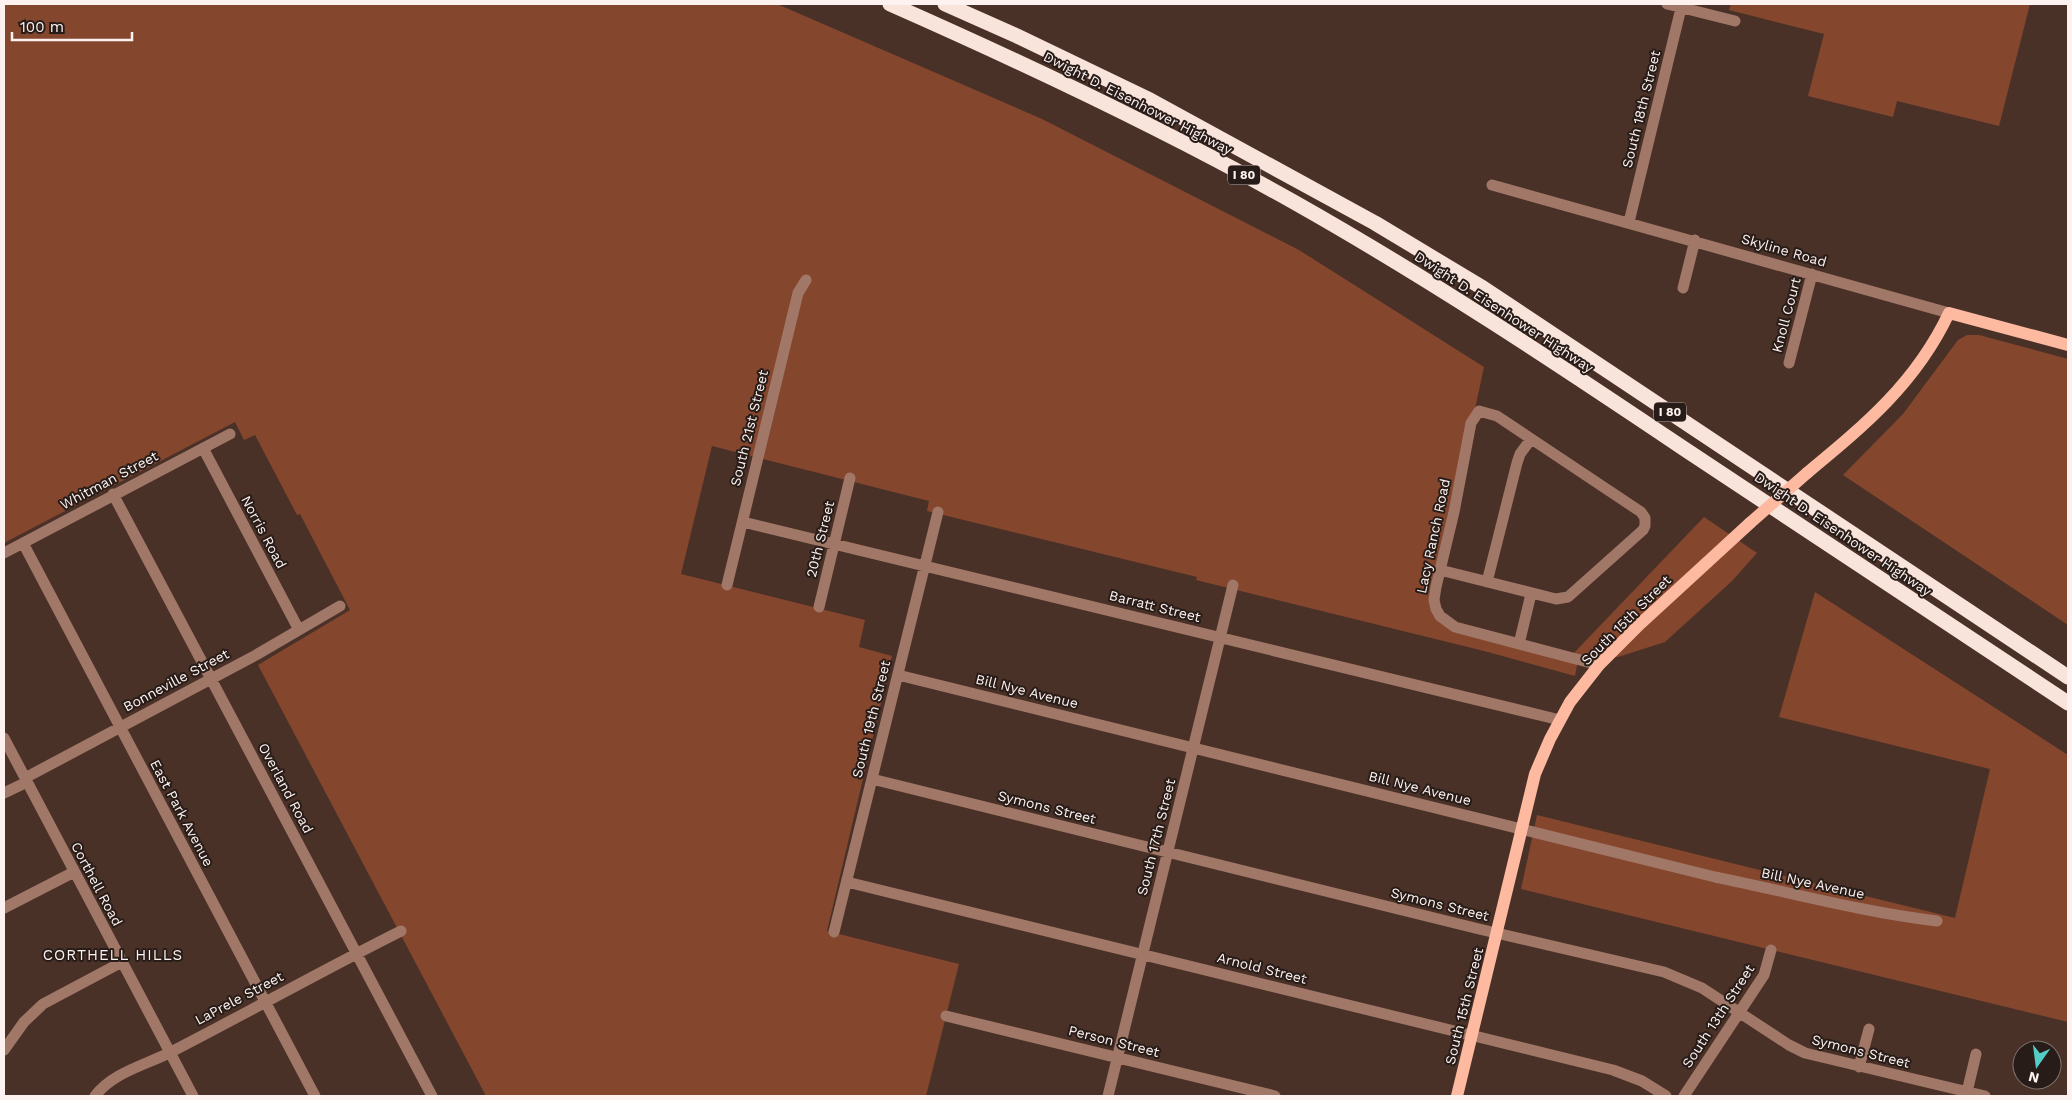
<svg xmlns="http://www.w3.org/2000/svg" width="2072" height="1100" viewBox="0 0 2072 1100" font-family="'Work Sans',sans-serif">
<style>
.green{fill:#85462e}
.lines{fill:none;stroke-linecap:round;stroke-linejoin:round}
.minor{stroke:#a17767;stroke-width:11}
.major{stroke:#fdbaa0;stroke-width:12}
.highway{stroke:#f9e4dc;stroke-width:15}
.major-bridge{stroke:#fdbaa0;stroke-width:12}
.labels{text-anchor:middle;stroke-width:4;stroke-linejoin:round;paint-order:stroke}
.shield{fill:#281c18;stroke:#bdb2ae;stroke-width:1}
.shield-label{font-size:12px;font-weight:bold;fill:#fdf2ef}
.street-label{font-size:14px;fill:#fdf2ef;stroke:#281c18}
.neighbourhood-label{font-size:15px;letter-spacing:1px;fill:#fdf2ef;stroke:#281c18}
</style>
<rect width="100%" height="100%" fill="#4a3127"/>
<path class="green" d="M 4,4 L 777,4 L 1042,119 L 1299,250 L 1484,367 L 1434,600 L 1447,623 L 1572,655 L 1704,517 L 1757,553 L 1732,581 L 1665,642 L 1618,657 L 1579,655 L 1575,676 L 1484,651 L 1196,580 L 1197,577 L 927,511 L 929,501 L 712,446 L 681,574 L 865,620 L 859,647 L 892,656 L 827,931 L 959,964 L 926,1096 L 486,1096 L 258,665 L 350,610 L 300,514 L 297,515 L 255,435 L 244,440 L 235,422 L 4,543 Z
M 1731,4 L 2030,4 L 1999,126 L 1897,101 L 1893,117 L 1808,96 L 1824,34 L 1729,10 Z
M 1967,335 L 1979,335 L 2068,359 L 2068,625 L 1843,475 L 1903,414 L 1958,340 Z
M 1815,592 L 2068,755 L 2068,1022 L 1521,889 L 1537,815 L 1955,918 L 1990,769 L 1779,717 Z"/>
<g class="lines">
<path class="minor" d="M 1667,4 L 1735,21
M 1492,185 L 1949,313
M 1629,222 L 1682,4
M 1683,288 L 1695,240
M 1789,363 L 1812,274
M 203,448 L 299,630
M 113,494 L 432,1096
M 743,522 L 1560,720
M 23,543 L 315,1096
M 4,553 L 230,434
M 1440,570 L 1556,599 L 1568,597 L 1643,530 L 1645,526 L 1645,518 L 1641,512 L 1497,416 L 1479,411 L 1471,423 L 1454,512 L 1436,587 L 1434,600 L 1436,609 L 1440,616 L 1455,627 L 1599,665
M 1487,582 L 1517,463 L 1520,454 L 1531,439
M 727,585 L 798,293 L 806,280
M 819,607 L 850,478
M 1519,644 L 1531,594
M 898,675 L 1715,877 C 1789,892 1862,912 1937,921
M 4,738 L 193,1096
M 25,778 L 256,655 L 340,606
M 872,779 L 1479,929 L 1664,972 L 1702,988 L 1789,1045 L 1805,1053 L 1985,1096
M 4,793 L 27,782
M 847,882 L 1613,1070 L 1642,1081 L 1666,1096
M 4,908 L 74,872
M 834,932 L 938,512
M 946,1016 L 1275,1096
M 4,1050 L 24,1022 L 43,1004 L 122,962
M 1859,1067 L 1869,1029
M 1967,1092 L 1976,1054
M 95,1096 C 112,1073 145,1065 169,1053 C 247,1013 323,970 401,931
M 1108,1096 L 1233,585
M 1684,1096 L 1764,975 L 1771,950"/>
<path class="major" d="M 1807,473 C 1865,425 1916,383 1949,313 L 2068,345
M 1457,1096 L 1535,774 L 1550,739 L 1570,702 L 1599,665 L 1640,624 L 1750,523"/>
<path class="highway" d="M 890,4 C 1026,64 1162,128 1292,201 C 1427,277 1555,362 1683,448 C 1811,533 1940,618 2068,703
M 945,4 L 1017,36 L 1150,100 L 1375,223 L 1483,288 L 2068,677"/>
<path class="major-bridge" d="M 1750,523 L 1807,473"/>
</g>
<g class="labels">
<g class="shield">
<rect x="1228" y="165.5" width="32" height="19" rx="4"/>
<rect x="1654" y="402.5" width="32" height="19" rx="4"/>
</g>
<g class="shield-label">
<text x="1244" y="179">I 80</text>
<text x="1670" y="416">I 80</text>
</g>
<g class="street-label">
<text transform="translate(1138 103) rotate(27)" y="5">Dwight D. Eisenhower Highway</text>
<text transform="translate(1641 109) rotate(-76)" y="5">South 18th Street</text>
<text transform="translate(1784 250) rotate(16)" y="5">Skyline Road</text>
<text transform="translate(1504 312) rotate(33)" y="5">Dwight D. Eisenhower Highway</text>
<text transform="translate(1786 315) rotate(-75)" y="5">Knoll Court</text>
<text transform="translate(749 428) rotate(-76)" y="5">South 21st Street</text>
<text transform="translate(109 480) rotate(-28)" y="5">Whitman Street</text>
<text transform="translate(264 532) rotate(62)" y="5">Norris Road</text>
<text transform="translate(1843 534) rotate(34)" y="5">Dwight D. Eisenhower Highway</text>
<text transform="translate(1433 536) rotate(-78)" y="5">Lacy Ranch Road</text>
<text transform="translate(820 539) rotate(-76)" y="5">20th Street</text>
<text transform="translate(1155 606) rotate(14)" y="5">Barratt Street</text>
<text transform="translate(1626 620) rotate(-45)" y="5">South 15th Street</text>
<text transform="translate(176 680) rotate(-28)" y="5">Bonneville Street</text>
<text transform="translate(1027 691) rotate(14)" y="5">Bill Nye Avenue</text>
<text transform="translate(871 719) rotate(-76)" y="5">South 19th Street</text>
<text transform="translate(286 788) rotate(62)" y="5">Overland Road</text>
<text transform="translate(1420 788) rotate(14)" y="5">Bill Nye Avenue</text>
<text transform="translate(1047 807) rotate(14)" y="5">Symons Street</text>
<text transform="translate(182 813) rotate(62)" y="5">East Park Avenue</text>
<text transform="translate(1156 837) rotate(-76)" y="5">South 17th Street</text>
<text transform="translate(1813 883) rotate(12)" y="5">Bill Nye Avenue</text>
<text transform="translate(97 884) rotate(62)" y="5">Corthell Road</text>
<text transform="translate(1440 904) rotate(14)" y="5">Symons Street</text>
<text transform="translate(1262 968) rotate(14)" y="5">Arnold Street</text>
<text transform="translate(239 998) rotate(-28)" y="5">LaPrele Street</text>
<text transform="translate(1464 1006) rotate(-76)" y="5">South 15th Street</text>
<text transform="translate(1718 1016) rotate(-57)" y="5">South 13th Street</text>
<text transform="translate(1114 1041) rotate(14)" y="5">Person Street</text>
<text transform="translate(1861 1051) rotate(14)" y="5">Symons Street</text>
</g>
<g class="neighbourhood-label">
<text x="113" y="960">CORTHELL HILLS</text>
</g>
</g>
<rect width="2072" height="1100" fill="none" stroke="#fdf2ef" stroke-width="10"/>
<g transform="translate(2037 1065) rotate(194)"><circle r="24" fill="#281c18" stroke="#7d726e"/>
<path d="M0-4L9 19L0 12L-9 19Z" fill="#54cdc6"/>
<text y="-8" font-size="14" font-weight="bold" text-anchor="middle" fill="#fdf2ef">N</text>
</g>
<path d="M12 32v8h120v-8" fill="none" stroke="#fdf2ef" stroke-width="2.5"/>
<text x="20" y="32" font-size="15" fill="#fdf2ef" stroke="#281c18" stroke-width="4" paint-order="stroke">100 m</text>
</svg>
